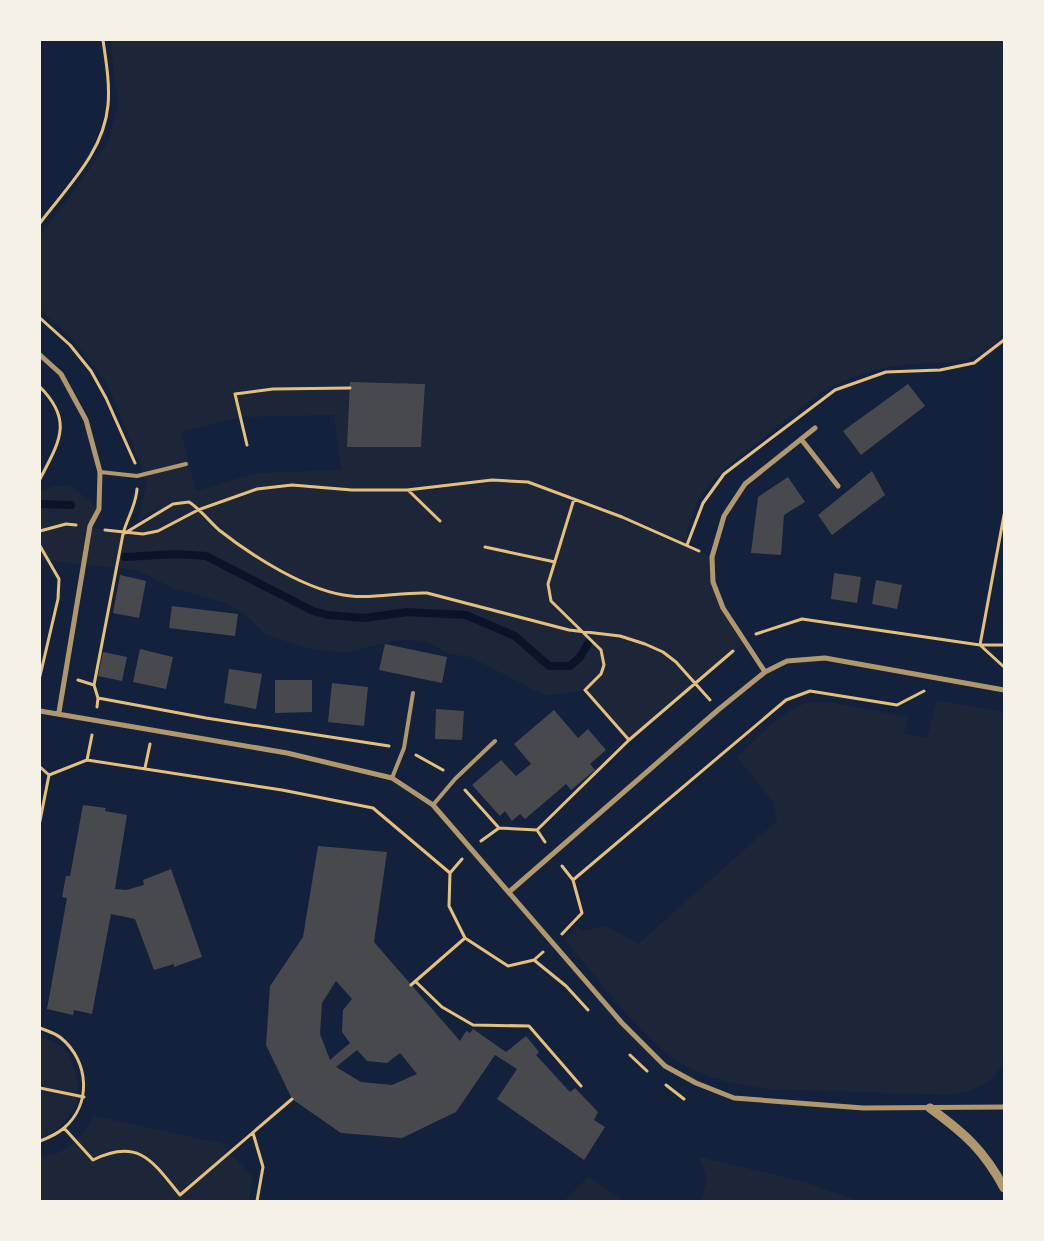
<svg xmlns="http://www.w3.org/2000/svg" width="1044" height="1241" viewBox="0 0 1044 1241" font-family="'Public Sans',sans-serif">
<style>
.green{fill:#1d2539;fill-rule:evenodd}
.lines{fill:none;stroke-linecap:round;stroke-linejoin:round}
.stream{stroke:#0b132b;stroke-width:8}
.building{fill:#48494c;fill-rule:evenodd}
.path{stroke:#e5c07b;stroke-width:3}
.service{stroke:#b1986c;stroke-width:4}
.minor{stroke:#b1986c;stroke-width:5}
.tertiary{stroke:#b1986c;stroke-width:9}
</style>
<rect width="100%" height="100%" fill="#14213d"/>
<path class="green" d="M 110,40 L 1004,40 L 1004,333 C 1000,340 994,344 988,348 C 957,370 934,360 900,365 C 883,367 866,373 849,379 C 819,389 793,415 769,434 C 747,451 722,467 706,489 C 696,503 684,528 687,545 L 712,557 C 714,595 725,610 745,642 L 695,681 L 629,740 L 585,690 L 546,696 L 470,657 L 449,654 L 426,641 L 399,640 L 344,653 L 306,648 L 265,634 L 244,613 L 225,603 L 170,587 L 137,570 L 40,560 L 40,492 L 52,487 L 70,485 L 99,509 L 90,527 L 123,534 L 138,525 L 164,504 L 138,521 L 146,487 L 141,465 L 107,384 L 71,337 L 40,310 L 40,235 L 68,200 L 108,142 L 118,106 ZM 350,382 L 425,384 L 421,447 ZM 334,415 L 341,470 L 257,473 L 196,491 L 181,432 L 240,417 Z
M 937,700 L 1004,712 L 1004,1063 C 989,1086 979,1088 953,1095 L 768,1089 C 735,1085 698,1077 671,1056 C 630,1024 598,979 565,939 L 578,926 L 582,931 L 606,926 L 638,944 L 777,821 L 773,802 L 737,757 C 754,741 781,711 804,704 C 826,697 883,713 908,718 L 904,734 L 927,738 Z
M 40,1036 C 47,1039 59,1043 64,1049 C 73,1060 82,1086 77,1100 C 72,1116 56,1134 40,1138 Z
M 94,1116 L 221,1143 L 253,1178 L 249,1201 L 40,1201 L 40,1157 C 66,1156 82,1136 94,1116 Z
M 699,1157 L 805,1182 L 858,1201 L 701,1201 L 707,1179 Z
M 589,1176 L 623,1201 L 564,1201 Z"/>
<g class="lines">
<path class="stream" d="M 40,504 L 71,505
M 125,557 L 176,554 L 206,556 L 313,611 L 328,615 L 365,618 L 407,612 L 466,615 L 515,636 L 549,666 L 570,666 L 580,657 L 589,642"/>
</g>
<path class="building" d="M 350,382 L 425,384 L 421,447 L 347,447 Z
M 908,384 L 925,406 L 861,455 L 843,431 Z
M 872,471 L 885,495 L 832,535 L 818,515 Z
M 788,477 L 805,502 L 784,515 L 781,555 L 751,553 L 758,497 Z
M 834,573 L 861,577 L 857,603 L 831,599 Z
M 120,575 L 146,581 L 139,618 L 113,613 Z
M 876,580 L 902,585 L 897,609 L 872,604 Z
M 172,606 L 238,614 L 235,636 L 169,628 Z
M 385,644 L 447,657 L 442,683 L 379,670 Z
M 140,649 L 173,657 L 166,689 L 133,682 Z
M 103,652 L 127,657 L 122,681 L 98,676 Z
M 229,669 L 262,674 L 256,709 L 224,703 Z
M 275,680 L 312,680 L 312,712 L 275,713 Z
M 332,683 L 368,687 L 364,726 L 328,722 Z
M 436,709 L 464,711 L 462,740 L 435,739 Z
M 554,710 L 578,738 L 588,729 L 606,750 L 590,764 L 595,770 L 571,790 L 566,784 L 525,819 L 520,814 L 512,821 L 505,811 L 500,816 L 472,785 L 501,760 L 516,776 L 531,764 L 514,744 Z
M 83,805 L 106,808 L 105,811 L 127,815 L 115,889 L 126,890 L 144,885 L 143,880 L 171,869 L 202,957 L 174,967 L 174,964 L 154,970 L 135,919 L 111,914 L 92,1014 L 74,1010 L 73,1015 L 47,1009 L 67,898 L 62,897 L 66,876 L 70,876 Z
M 318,846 L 387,852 L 374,942 L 460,1041 L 466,1031 L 470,1033 L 473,1029 L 506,1052 L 526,1036 L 539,1052 L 536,1055 L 570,1092 L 575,1088 L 598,1112 L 594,1120 L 605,1127 L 584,1160 L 497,1099 L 517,1069 L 495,1055 L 456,1112 L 402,1138 L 341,1133 L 292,1099 L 266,1045 L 270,986 L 303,937 ZM 336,981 L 352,999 L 343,1010 L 342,1032 L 350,1043 L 330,1060 L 320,1034 L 322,1003 ZM 357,1050 L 367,1061 L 387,1063 L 400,1053 L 417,1074 L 392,1085 L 361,1082 L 336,1067 Z"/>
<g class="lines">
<path class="path" d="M 40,223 C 67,187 104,152 108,105 C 110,84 106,61 103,40
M 40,318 L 70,345 L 91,371 L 106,398 L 135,463
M 40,387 C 74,421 59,442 40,479
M 247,445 L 235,394 L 273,389 L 350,388
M 408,490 L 440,521
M 574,499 L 548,584 L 551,601 L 601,650 L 604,665 L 601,674 L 585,690 L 629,740
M 1004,515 L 980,645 L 1004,645
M 105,530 L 143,534 L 158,531 L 198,510 L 257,489 L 292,485 L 352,490 L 407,490 L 492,480 L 528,482 L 622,517 L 699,551
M 40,531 L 66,524 L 76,525
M 125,533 L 173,504 L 189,502 C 199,508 209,521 219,530 C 252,556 308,592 351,596 C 373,599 402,592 427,593 L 569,630 L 620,636 L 645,644 L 663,652 L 676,662 L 710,700
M 687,545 L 703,503 L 724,474 L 835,390 L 886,372 L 940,370 L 974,363 L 1004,340
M 40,546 L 59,579 L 58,599 L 40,676
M 485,547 L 555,562
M 756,634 L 802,619 L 980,645 L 1004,667
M 78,680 L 94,685
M 98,698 L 206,718 L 389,746
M 97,707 L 98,698 L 94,685 L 123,534 C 127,518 136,506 137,489
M 416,755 L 443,770
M 87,760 L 282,790 L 373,808 L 450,873 L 462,859
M 40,767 L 49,775 L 87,760 L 92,735
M 145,768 L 150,744
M 465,790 L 499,828
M 40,821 L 49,775
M 537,830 L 545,842
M 481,841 L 499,828 L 537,830 L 629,740 L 733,651
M 562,866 L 573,880 L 582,913 L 562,934
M 450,873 L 449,906 L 465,938 L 508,966 L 534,960 L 543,952
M 573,880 L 786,700 L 810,691 L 897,705 L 924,691
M 534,960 L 566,986 L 588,1010
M 415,981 L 442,1007 L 473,1025 L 529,1026 L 581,1086
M 411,985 L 465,938
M 40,1028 C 47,1031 55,1033 61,1038 C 89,1061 92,1104 64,1128 C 57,1134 48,1138 40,1141
M 630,1055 L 647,1071
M 666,1085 L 684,1099
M 40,1088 L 84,1097
M 64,1128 L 93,1160 C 139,1137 153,1162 180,1195 L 292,1099
M 253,1133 L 263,1167 L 257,1201"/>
<path class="service" d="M 100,472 L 137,476 L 186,464
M 392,778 L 404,748 L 413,693
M 433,805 L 455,779 L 495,741"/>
<path class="minor" d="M 40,355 L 61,374 L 86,420 L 100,472 L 99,509 L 90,526 L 59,712
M 801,439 L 838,486
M 765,672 L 723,608 L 713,582 L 712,557 L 724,516 L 745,484 L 815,428
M 40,711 L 287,753 L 392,778 L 433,805 L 622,1023 L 665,1066 L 696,1083 L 734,1098 L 863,1108 L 1004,1107
M 509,892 L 718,710 L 765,672 L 787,661 L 825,658 L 1004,690"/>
<path class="tertiary" d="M 930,1108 C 964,1133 984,1150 1004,1188"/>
</g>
<rect width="1044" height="1241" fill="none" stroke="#f6f1e7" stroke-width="82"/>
</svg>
